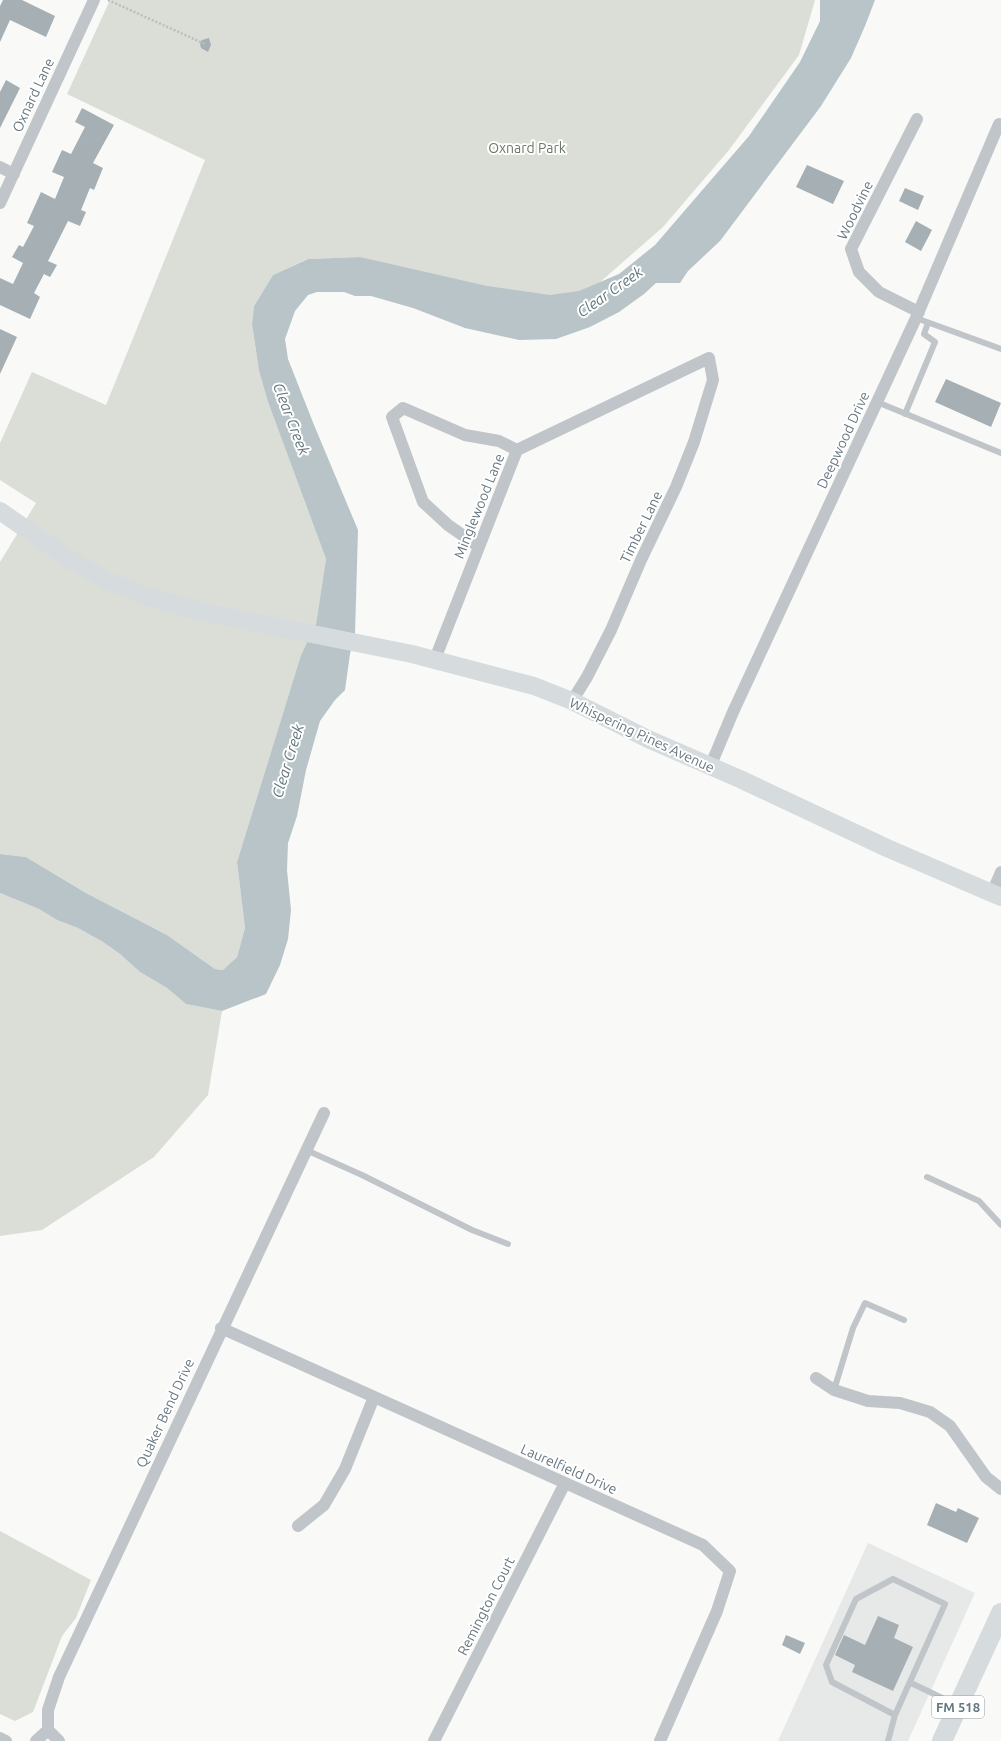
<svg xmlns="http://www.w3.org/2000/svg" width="1001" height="1741" viewBox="0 0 1001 1741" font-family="Ubuntu,sans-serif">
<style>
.built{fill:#e7e9e8}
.green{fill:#daded7}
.water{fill:#b8c4c8}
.building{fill:#a5afb4}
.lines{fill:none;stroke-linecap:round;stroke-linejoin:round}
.path{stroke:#bbbec1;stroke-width:2.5;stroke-dasharray:2 2;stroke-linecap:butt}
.lane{stroke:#c0c5c9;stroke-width:6}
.street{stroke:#c0c5c9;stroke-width:12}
.secondary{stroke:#d6dbde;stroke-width:18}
.primary{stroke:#d6dbde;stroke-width:20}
.labels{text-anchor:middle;stroke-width:4;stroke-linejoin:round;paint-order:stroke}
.shield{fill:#fff;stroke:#94a0a7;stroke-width:1}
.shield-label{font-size:13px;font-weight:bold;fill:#667781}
.street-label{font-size:14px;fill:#667781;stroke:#fff}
.park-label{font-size:14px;fill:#697965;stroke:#fff}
.water-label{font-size:15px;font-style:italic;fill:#60757a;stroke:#fff}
</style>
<rect width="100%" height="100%" fill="#f9f9f7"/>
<path class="built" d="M 868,1543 L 975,1593 L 908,1741 L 778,1741 Z"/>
<path class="green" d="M 110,0 L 815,0 L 799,55 L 729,150 L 663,227 L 583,297 L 518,299 L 360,257 L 307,259 L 273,275 L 254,306 L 252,324 L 259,371 L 268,402 L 326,559 L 316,624 L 301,655 L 237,862 L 245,928 L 237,957 L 223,970 L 215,969 L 167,935 L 86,893 L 26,857 L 0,854 L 0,562 L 36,503 L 0,480 L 0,443 L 32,372 L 106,405 L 205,160 L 67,94 Z
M 0,893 L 39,909 L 57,920 L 78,928 L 103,942 L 120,954 L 140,972 L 167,988 L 186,1004 L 222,1011 L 208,1095 L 154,1157 L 42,1230 L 0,1236 Z
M 0,1531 L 91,1580 L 76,1618 L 62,1636 L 33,1712 L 15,1721 L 0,1714 Z"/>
<path class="water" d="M 820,0 L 875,0 L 865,26 L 851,58 L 821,106 L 720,241 L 688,271 L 680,283 L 656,283 L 644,294 L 619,312 L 590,327 L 556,339 L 519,340 L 465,328 L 413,308 L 371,296 L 355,296 L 344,292 L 317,292 L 308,295 L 295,311 L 285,339 L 288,359 L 314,425 L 358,530 L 355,634 L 350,654 L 345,690 L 335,700 L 320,721 L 306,770 L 297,816 L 288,843 L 287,870 L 291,910 L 288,939 L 280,965 L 266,994 L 222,1011 L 186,1004 L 167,988 L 140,972 L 120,954 L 103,942 L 78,928 L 57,920 L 39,909 L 0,893 L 0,854 L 26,857 L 86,893 L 167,935 L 215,969 L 223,970 L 237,957 L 245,928 L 237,862 L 301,655 L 316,624 L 326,559 L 268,402 L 259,371 L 252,324 L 254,306 L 273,275 L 308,259 L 360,257 L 487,286 L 550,295 L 579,291 L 619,274 L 655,245 L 749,136 L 800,62 L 820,21 Z"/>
<path class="building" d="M 3,0 L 22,0 L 55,16 L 46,37 L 10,20 L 0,42 L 0,6 Z
M 209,38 L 211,45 L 208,52 L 201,48 L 200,44 L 202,40 Z
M 6,80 L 20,88 L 0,128 L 0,92 Z
M 82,108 L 114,125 L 93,163 L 103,168 L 94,190 L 90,188 L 81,210 L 86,212 L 80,226 L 68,221 L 48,261 L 57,265 L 50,277 L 44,274 L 34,293 L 40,297 L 30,319 L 0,305 L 0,278 L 13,284 L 23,263 L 12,257 L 19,245 L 23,247 L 34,226 L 27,223 L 41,192 L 55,199 L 64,177 L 52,172 L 62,150 L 71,154 L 85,127 L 75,122 Z
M 807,165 L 844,181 L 833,204 L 796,187 Z
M 905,188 L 924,196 L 918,210 L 899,201 Z
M 916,221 L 932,230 L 921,251 L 905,242 Z
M 0,329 L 17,337 L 0,374 Z
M 946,379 L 1001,403 L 991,427 L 935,402 Z
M 936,1503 L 956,1512 L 958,1508 L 979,1518 L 967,1543 L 927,1525 Z
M 878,1616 L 899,1625 L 894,1638 L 913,1647 L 893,1691 L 852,1672 L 855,1665 L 835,1655 L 844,1635 L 865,1645 Z
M 786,1635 L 805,1643 L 800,1654 L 782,1645 Z"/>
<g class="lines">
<path class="path" d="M 108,0 L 205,44"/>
<path class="lane" d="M 916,318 L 1001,349
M 877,402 L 1001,453
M 905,414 L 935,342 L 924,334 L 928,323
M 306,1150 L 362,1175 L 472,1230 L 508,1244
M 927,1177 L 979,1201 L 1001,1225
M 834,1390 L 853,1328 L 865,1303 L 904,1320
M 911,1683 L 957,1705
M 888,1741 L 895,1715 L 945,1604 L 893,1579 L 856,1599 L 826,1665 L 832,1682 L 895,1715"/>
<path class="street" d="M 917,119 L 851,249 L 859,272 L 879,292 L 919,312
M 0,167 L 14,174
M 0,203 L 94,0
M 478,546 L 448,525 L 423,502 L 392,417 L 403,408 L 465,435 L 499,441 L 517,450
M 435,659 L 517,450 L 709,358 L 713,380 L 694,442 L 676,487 L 641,560 L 611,630 L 587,677 L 572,701
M 710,767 L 733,712 L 916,318 L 999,124
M 992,893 L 1001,872
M 221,1328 L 703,1545 L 730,1571 L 717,1611 L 660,1741
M 816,1378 L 834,1390 L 868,1401 L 900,1403 L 930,1412 L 950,1426 L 986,1477 L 1001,1489
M 298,1526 L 324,1505 L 345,1469 L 374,1397
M 48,1730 L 48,1710 L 59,1677 L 324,1113
M 48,1730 L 59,1741
M 0,1738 L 6,1741
M 36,1741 L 48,1730
M 434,1741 L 565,1483"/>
<path class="secondary" d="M 0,511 L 72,561 L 106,580 L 146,596 L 198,611 L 412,654 L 534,686 L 572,701 L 648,739 L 740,779 L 887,848 L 1001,897"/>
<path class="primary" d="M 942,1741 L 1001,1613"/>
</g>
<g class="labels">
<rect class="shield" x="932" y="1696" width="52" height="22" rx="3"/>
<g class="shield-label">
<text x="958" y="1712">FM 518</text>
</g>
<g class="street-label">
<text transform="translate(33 95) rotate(-65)" y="5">Oxnard Lane</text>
<text transform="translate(855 210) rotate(-64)" y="5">Woodvine</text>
<text transform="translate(843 440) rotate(-65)" y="5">Deepwood Drive</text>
<text transform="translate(479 506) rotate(-68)" y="5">Minglewood Lane</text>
<text transform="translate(641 527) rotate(-64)" y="5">Timber Lane</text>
<text transform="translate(642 735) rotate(25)" y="5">Whispering Pines Avenue</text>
<text transform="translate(165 1413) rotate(-65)" y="5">Quaker Bend Drive</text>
<text transform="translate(569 1469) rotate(24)" y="5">Laurelfield Drive</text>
<text transform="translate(486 1606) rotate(-63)" y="5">Remington Court</text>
</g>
<g class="park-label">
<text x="527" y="153">Oxnard Park</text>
</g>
<g class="water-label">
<text transform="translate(610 292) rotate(-35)" y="5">Clear Creek</text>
<text transform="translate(291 419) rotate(69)" y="5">Clear Creek</text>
<text transform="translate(288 761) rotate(-73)" y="5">Clear Creek</text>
</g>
</g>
</svg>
